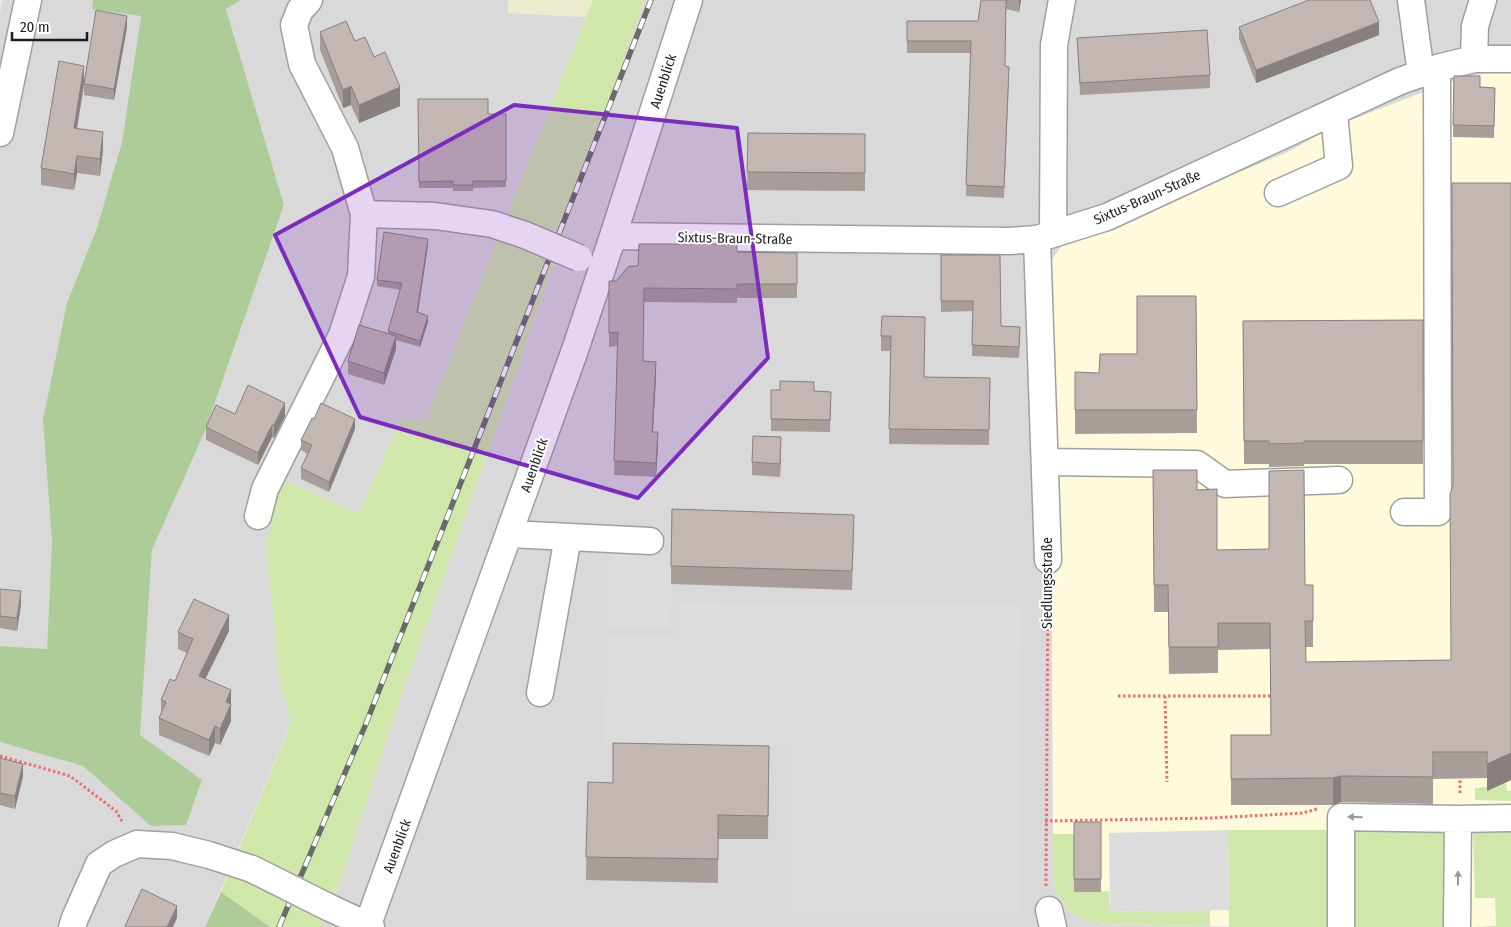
<svg xmlns="http://www.w3.org/2000/svg" width="1511" height="927" viewBox="0 0 1511 927" font-family="'Fira Sans Condensed',sans-serif">
<style>
.residential{fill:#dad9d9}
.education{fill:#fefadb}
.farmland{fill:#ecebcd}
.grass{fill:#cfe7a8}
.forest{fill:#aecc98}
.parking{fill:#dcdcdc}
.lines{fill:none;stroke-linecap:round;stroke-linejoin:round}
.minor-casing{stroke:#a0a0a0;stroke-width:29}
.path{stroke:#f66a6e;stroke-width:3;stroke-dasharray:2.5 2.5;stroke-linecap:butt}
.minor{stroke:#fff;stroke-width:26}
.rail-casing{stroke:#6a6a6a;stroke-width:5.5}
.rail{stroke:#fff;stroke-width:4;stroke-dasharray:11;stroke-linecap:butt}
.minor-bridge-casing{stroke:#a0a0a0;stroke-width:29;stroke-linecap:butt}
.minor-bridge{stroke:#fff;stroke-width:26}
.wall{fill:#a79d99}
.shaded-wall{fill:#88807d}
.building{fill:#c2b7b2;stroke:#88807d}
.oneway{fill:#999}
.marked{fill:#7b2cbf;fill-opacity:0.2;stroke:#7b2cbf;stroke-width:4;stroke-linejoin:round}
.labels{text-anchor:middle;stroke-width:4;stroke-linejoin:round;paint-order:stroke}
.street-label{font-size:14px;fill:#1c1c1c;stroke:#fff}
</style>
<rect width="100%" height="100%" fill="#eee8e2"/>
<path class="residential" d="M 3,0 L 93,0 L 93,9 L 141,15 L 122,142 L 97,228 L 67,303 L 52,541 L 47,649 L 0,646 L 0,13 Z
M 241,0 L 508,0 L 509,13 L 586,17 L 426,420 L 303,694 L 205,927 L 0,927 L 0,742 L 83,766 L 152,826 L 201,780 L 140,735 L 152,550 L 205,431 L 284,205 L 226,9 Z
M 644,0 L 1511,0 L 1511,927 L 320,927 L 331,909 L 398,706 L 522,357 Z"/>
<path class="education" d="M 1511,71 L 1511,927 L 1248,927 L 1106,924 L 1086,921 L 1070,912 L 1062,902 L 1056,890 L 1053,874 L 1051,395 L 1049,264 L 1062,245 L 1290,151 L 1331,128 L 1405,99 L 1456,80 L 1487,73 Z"/>
<path class="farmland" d="M 508,0 L 593,0 L 586,17 L 508,13 Z"/>
<path class="grass" d="M 593,0 L 644,0 L 522,357 L 398,706 L 331,910 L 320,927 L 270,927 L 221,892 L 291,724 L 280,679 L 266,547 L 279,478 L 358,514 L 401,420 L 426,420 Z
M 1506,782 L 1507,791 L 1511,791 L 1511,801 L 1475,800 L 1475,788 L 1497,786 Z
M 1366,822 L 1447,829 L 1446,927 L 1349,927 L 1348,834 Z
M 1511,825 L 1511,927 L 1474,927 L 1496,926 L 1495,898 L 1475,898 L 1473,826 Z
M 1228,830 L 1333,830 L 1333,927 L 1229,927 Z
M 1052,834 L 1074,834 L 1075,892 L 1109,891 L 1110,912 L 1210,910 L 1210,926 L 1106,924 L 1086,921 L 1070,912 L 1062,902 L 1056,890 L 1053,874 Z"/>
<path class="forest" d="M 93,0 L 241,0 L 226,9 L 284,205 L 205,431 L 152,550 L 140,735 L 202,780 L 186,825 L 151,826 L 83,766 L 0,742 L 0,646 L 47,649 L 52,541 L 43,420 L 67,303 L 97,228 L 122,142 L 141,16 L 92,9 Z
M 221,892 L 270,927 L 205,927 Z"/>
<path class="parking" d="M 609,551 L 672,552 L 670,628 L 607,627 Z
M 679,602 L 1020,605 L 1018,913 L 791,912 L 792,745 L 606,744 L 607,638 L 679,638 Z
M 1228,830 L 1229,910 L 1110,912 L 1109,833 Z"/>
<g class="lines">
<defs>
<path id="minor" d="M 1411,0 L 1421,74
M 1474,59 L 1475,26 L 1483,0
M 0,133 L 28,0
M 1278,193 L 1339,166 L 1334,113
M 364,214 L 435,216 L 492,224 L 525,235
M 1053,234 L 1054,45 L 1062,0
M 613,236 L 1010,241 L 1037,239 L 1107,217 L 1400,81 L 1437,68 L 1474,59 L 1511,59
M 1037,239 L 1048,560
M 1045,462 L 1197,464 L 1225,484 L 1339,480
M 1404,512 L 1438,512 L 1437,68
M 258,516 L 265,489 L 342,335 L 361,276 L 364,214 L 345,148 L 302,64 L 294,25 L 300,10 L 309,0
M 510,534 L 650,541
M 540,693 L 568,537
M 1458,819 L 1511,818
M 328,907 L 371,927
M 1049,910 L 1053,927
M 72,927 L 75,918 L 99,864 L 114,854 L 137,844 L 172,846 L 209,855 L 252,869
M 367,927 L 575,350 L 613,236 L 689,0
M 1341,927 L 1341,817 L 1458,819 L 1457,927"/>
</defs>
<use href="#minor" class="minor-casing"/>
<path class="path" d="M 1118,696 L 1273,696
M 1165,696 L 1167,782
M 0,756 L 70,776 L 116,811 L 123,823
M 1460,793 L 1460,775
M 1045,821 L 1211,818 L 1302,813 L 1317,809
M 1046,886 L 1048,585"/>
<use href="#minor" class="minor"/>
<defs>
<path id="rail" d="M 279,927 L 365,726 L 651,0"/>
</defs>
<use href="#rail" class="rail-casing"/>
<use href="#rail" class="rail"/>
<defs>
<path id="minor-bridge" d="M 525,235 L 579,258
M 252,869 L 328,907"/>
</defs>
<use href="#minor-bridge" class="minor-bridge-casing"/>
<use href="#minor-bridge" class="minor-bridge"/>
</g>
<path class="wall" d="M 981,0 L 1021,0 L 1019,12 L 1006,9 L 1005,66 L 1009,78 L 1004,198 L 966,196 L 971,53 L 907,53 L 907,21 L 978,21 Z
M 127,27 L 114,100 L 84,95 L 84,86 L 77,129 L 103,149 L 100,176 L 77,173 L 74,190 L 41,185 L 41,168 L 84,81 Z
M 1239,27 L 1379,35 L 1256,83 L 1239,39 Z
M 320,32 L 355,41 L 374,57 L 400,106 L 359,123 L 351,105 L 343,108 L 320,50 Z
M 1077,38 L 1210,75 L 1210,88 L 1080,95 Z
M 1454,76 L 1480,87 L 1495,88 L 1494,138 L 1453,137 Z
M 418,99 L 488,114 L 506,114 L 506,187 L 473,188 L 473,191 L 453,191 L 453,188 L 419,188 Z
M 748,133 L 865,134 L 865,191 L 747,190 Z
M 1511,183 L 1511,780 L 1487,791 L 1487,778 L 1433,779 L 1433,804 L 1341,802 L 1333,805 L 1231,805 L 1231,735 L 1271,735 L 1270,649 L 1218,650 L 1218,673 L 1169,674 L 1168,612 L 1154,612 L 1153,470 L 1197,490 L 1217,550 L 1305,585 L 1313,621 L 1313,647 L 1305,647 L 1306,662 L 1451,660 L 1453,486 Z
M 428,245 L 418,313 L 428,322 L 420,347 L 396,340 L 396,349 L 384,385 L 348,374 L 348,361 L 388,334 L 388,331 L 400,290 L 377,286 L 377,280 Z
M 737,252 L 797,253 L 797,298 L 737,298 L 737,303 L 644,302 L 643,361 L 656,376 L 653,432 L 658,446 L 656,477 L 614,475 L 617,346 L 609,347 L 609,281 L 616,281 L 638,266 Z
M 941,255 L 1001,326 L 1020,338 L 1019,358 L 972,356 L 973,311 L 941,312 Z
M 1196,296 L 1197,433 L 1075,434 L 1075,372 L 1099,373 L 1137,354 Z
M 1423,320 L 1423,464 L 1304,464 L 1304,466 L 1269,467 L 1269,464 L 1244,464 L 1243,321 Z
M 925,332 L 924,377 L 990,378 L 989,445 L 889,444 L 891,351 L 881,351 L 881,336 Z
M 771,390 L 831,392 L 830,432 L 771,431 Z
M 235,414 L 285,416 L 274,438 L 272,437 L 258,465 L 206,440 L 206,427 Z
M 314,419 L 355,429 L 329,492 L 301,479 L 301,468 L 308,454 L 301,450 L 301,440 Z
M 781,450 L 780,477 L 752,475 L 752,462 Z
M 854,533 L 852,590 L 671,584 L 671,566 Z
M 0,589 L 21,604 L 17,631 L 0,628 Z
M 229,631 L 205,679 L 231,690 L 231,721 L 220,745 L 215,743 L 209,756 L 159,735 L 159,718 L 161,714 L 161,700 L 175,681 L 187,653 L 178,649 L 178,632 Z
M 769,746 L 768,839 L 718,839 L 718,883 L 586,880 L 588,782 L 613,783 Z
M 0,758 L 23,776 L 15,809 L 0,805 Z
M 1074,822 L 1101,822 L 1101,892 L 1074,892 Z"/>
<path class="shaded-wall" d="M 1019,0 L 1021,0 L 1019,12 Z
M 127,16 L 127,27 L 114,100 L 114,89 Z
M 1379,22 L 1379,35 L 1256,83 L 1256,70 Z
M 84,66 L 84,82 L 74,145 L 74,128 Z
M 351,86 L 351,105 L 343,108 L 343,90 Z
M 400,87 L 400,106 L 359,123 L 359,105 Z
M 103,132 L 103,149 L 100,176 L 100,159 Z
M 77,156 L 77,173 L 74,190 L 74,174 Z
M 428,239 L 428,245 L 417,319 L 417,312 Z
M 428,316 L 428,322 L 420,347 L 420,341 Z
M 396,336 L 396,349 L 384,385 L 384,373 Z
M 656,362 L 656,376 L 652,446 L 652,432 Z
M 285,403 L 285,416 L 274,438 L 274,425 Z
M 355,419 L 355,429 L 329,492 L 329,482 Z
M 272,425 L 272,437 L 258,465 L 258,453 Z
M 658,432 L 658,446 L 656,477 L 656,463 Z
M 781,437 L 781,450 L 780,477 L 780,464 Z
M 21,591 L 21,604 L 17,631 L 17,618 Z
M 229,615 L 229,631 L 199,692 L 199,676 Z
M 231,690 L 231,721 L 220,745 L 220,729 L 226,702 Z
M 215,726 L 215,743 L 209,756 L 209,740 Z
M 1511,753 L 1511,780 L 1487,791 L 1487,764 Z
M 23,764 L 23,776 L 15,809 L 15,796 Z
M 1341,776 L 1341,802 L 1333,805 L 1333,778 Z
M 177,906 L 177,918 L 173,927 L 167,927 Z"/>
<path class="building" d="M 981,0 L 1006,0 L 1005,66 L 1009,67 L 1004,187 L 966,185 L 971,41 L 907,41 L 907,21 L 978,21 Z
M 1309,0 L 1370,0 L 1379,22 L 1256,70 L 1239,27 Z
M 96,10 L 127,16 L 114,89 L 84,84 Z
M 346,21 L 355,41 L 365,37 L 374,57 L 385,52 L 400,87 L 359,105 L 351,86 L 343,90 L 320,32 Z
M 1207,30 L 1210,75 L 1080,83 L 1077,38 Z
M 59,61 L 84,66 L 74,128 L 103,132 L 100,159 L 77,156 L 74,174 L 41,168 Z
M 1454,76 L 1480,76 L 1480,87 L 1495,88 L 1494,126 L 1453,125 Z
M 418,99 L 488,99 L 488,114 L 506,114 L 506,181 L 473,181 L 473,185 L 453,185 L 453,181 L 419,182 Z
M 748,133 L 865,134 L 865,173 L 747,172 Z
M 1452,183 L 1511,183 L 1511,753 L 1487,764 L 1487,752 L 1433,752 L 1433,777 L 1341,776 L 1333,778 L 1231,779 L 1231,735 L 1271,735 L 1270,623 L 1218,623 L 1218,647 L 1169,647 L 1168,585 L 1154,585 L 1153,470 L 1197,470 L 1197,490 L 1217,489 L 1217,550 L 1269,549 L 1269,471 L 1304,470 L 1305,585 L 1313,585 L 1313,621 L 1305,621 L 1306,662 L 1451,660 L 1450,494 L 1453,486 Z
M 384,232 L 428,239 L 417,312 L 428,316 L 420,341 L 388,331 L 402,283 L 377,280 Z
M 639,244 L 737,244 L 737,252 L 797,253 L 797,284 L 737,284 L 737,289 L 644,288 L 643,361 L 656,362 L 652,432 L 658,432 L 656,463 L 614,461 L 618,332 L 609,333 L 609,281 L 616,281 L 629,266 L 638,266 Z
M 941,255 L 1000,255 L 1001,326 L 1020,327 L 1019,347 L 972,345 L 973,301 L 941,301 Z
M 1137,296 L 1196,296 L 1197,410 L 1075,410 L 1075,372 L 1099,373 L 1100,354 L 1137,354 Z
M 882,316 L 925,317 L 924,377 L 990,378 L 989,430 L 889,429 L 891,336 L 881,336 Z
M 1423,320 L 1423,441 L 1304,441 L 1304,443 L 1269,444 L 1269,441 L 1244,441 L 1243,321 Z
M 359,325 L 396,336 L 384,373 L 348,361 Z
M 780,381 L 814,382 L 814,391 L 831,392 L 830,420 L 771,419 L 771,390 L 780,390 Z
M 248,385 L 285,403 L 274,425 L 272,425 L 258,453 L 206,427 L 216,405 L 235,414 Z
M 321,403 L 355,419 L 329,482 L 301,468 L 312,445 L 301,440 L 312,418 L 314,419 Z
M 753,436 L 781,437 L 780,464 L 752,462 Z
M 672,509 L 854,515 L 852,571 L 671,566 Z
M 0,589 L 21,591 L 17,618 L 0,616 Z
M 194,599 L 229,615 L 199,676 L 231,690 L 226,702 L 231,704 L 220,729 L 215,726 L 209,740 L 159,718 L 166,702 L 161,700 L 170,679 L 175,681 L 193,639 L 178,632 Z
M 613,743 L 769,746 L 768,816 L 718,815 L 718,859 L 586,857 L 588,782 L 613,783 Z
M 0,758 L 23,764 L 15,796 L 0,793 Z
M 1074,822 L 1101,822 L 1101,879 L 1074,879 Z
M 142,889 L 177,906 L 167,927 L 127,927 L 125,926 Z"/>
<defs><path id="oneway-solid" d="M-6-.8H1V-3.2L6.5 0L1 3.2V.8H-6Z" transform="scale(1.25)"/></defs>
<g class="oneway">
<use href="#oneway-solid" transform="translate(1355 817) rotate(-179)"/>
<use href="#oneway-solid" transform="translate(1458 878) rotate(-89)"/>
</g>
<path class="marked" d="M 514,105 L 737,128 L 768,358 L 638,498 L 360,417 L 275,235 Z"/>
<g class="labels">
<g class="street-label">
<text transform="translate(663 81) rotate(-72)" y="5">Auenblick</text>
<text transform="translate(1147 197) rotate(-24)" y="5">Sixtus-Braun-Straße</text>
<text transform="translate(735 238) rotate(1)" y="5">Sixtus-Braun-Straße</text>
<text transform="translate(534 465) rotate(-71)" y="5">Auenblick</text>
<text transform="translate(1047 583) rotate(-90)" y="5">Siedlungsstraße</text>
<text transform="translate(397 846) rotate(-70)" y="5">Auenblick</text>
</g>
</g>
<path d="M12 32v8h75v-8" fill="none" stroke="#1c1c1c" stroke-width="2.5"/>
<text x="20" y="32" font-size="15" fill="#1c1c1c" stroke="#ffffff" stroke-width="4" paint-order="stroke">20 m</text>
</svg>
